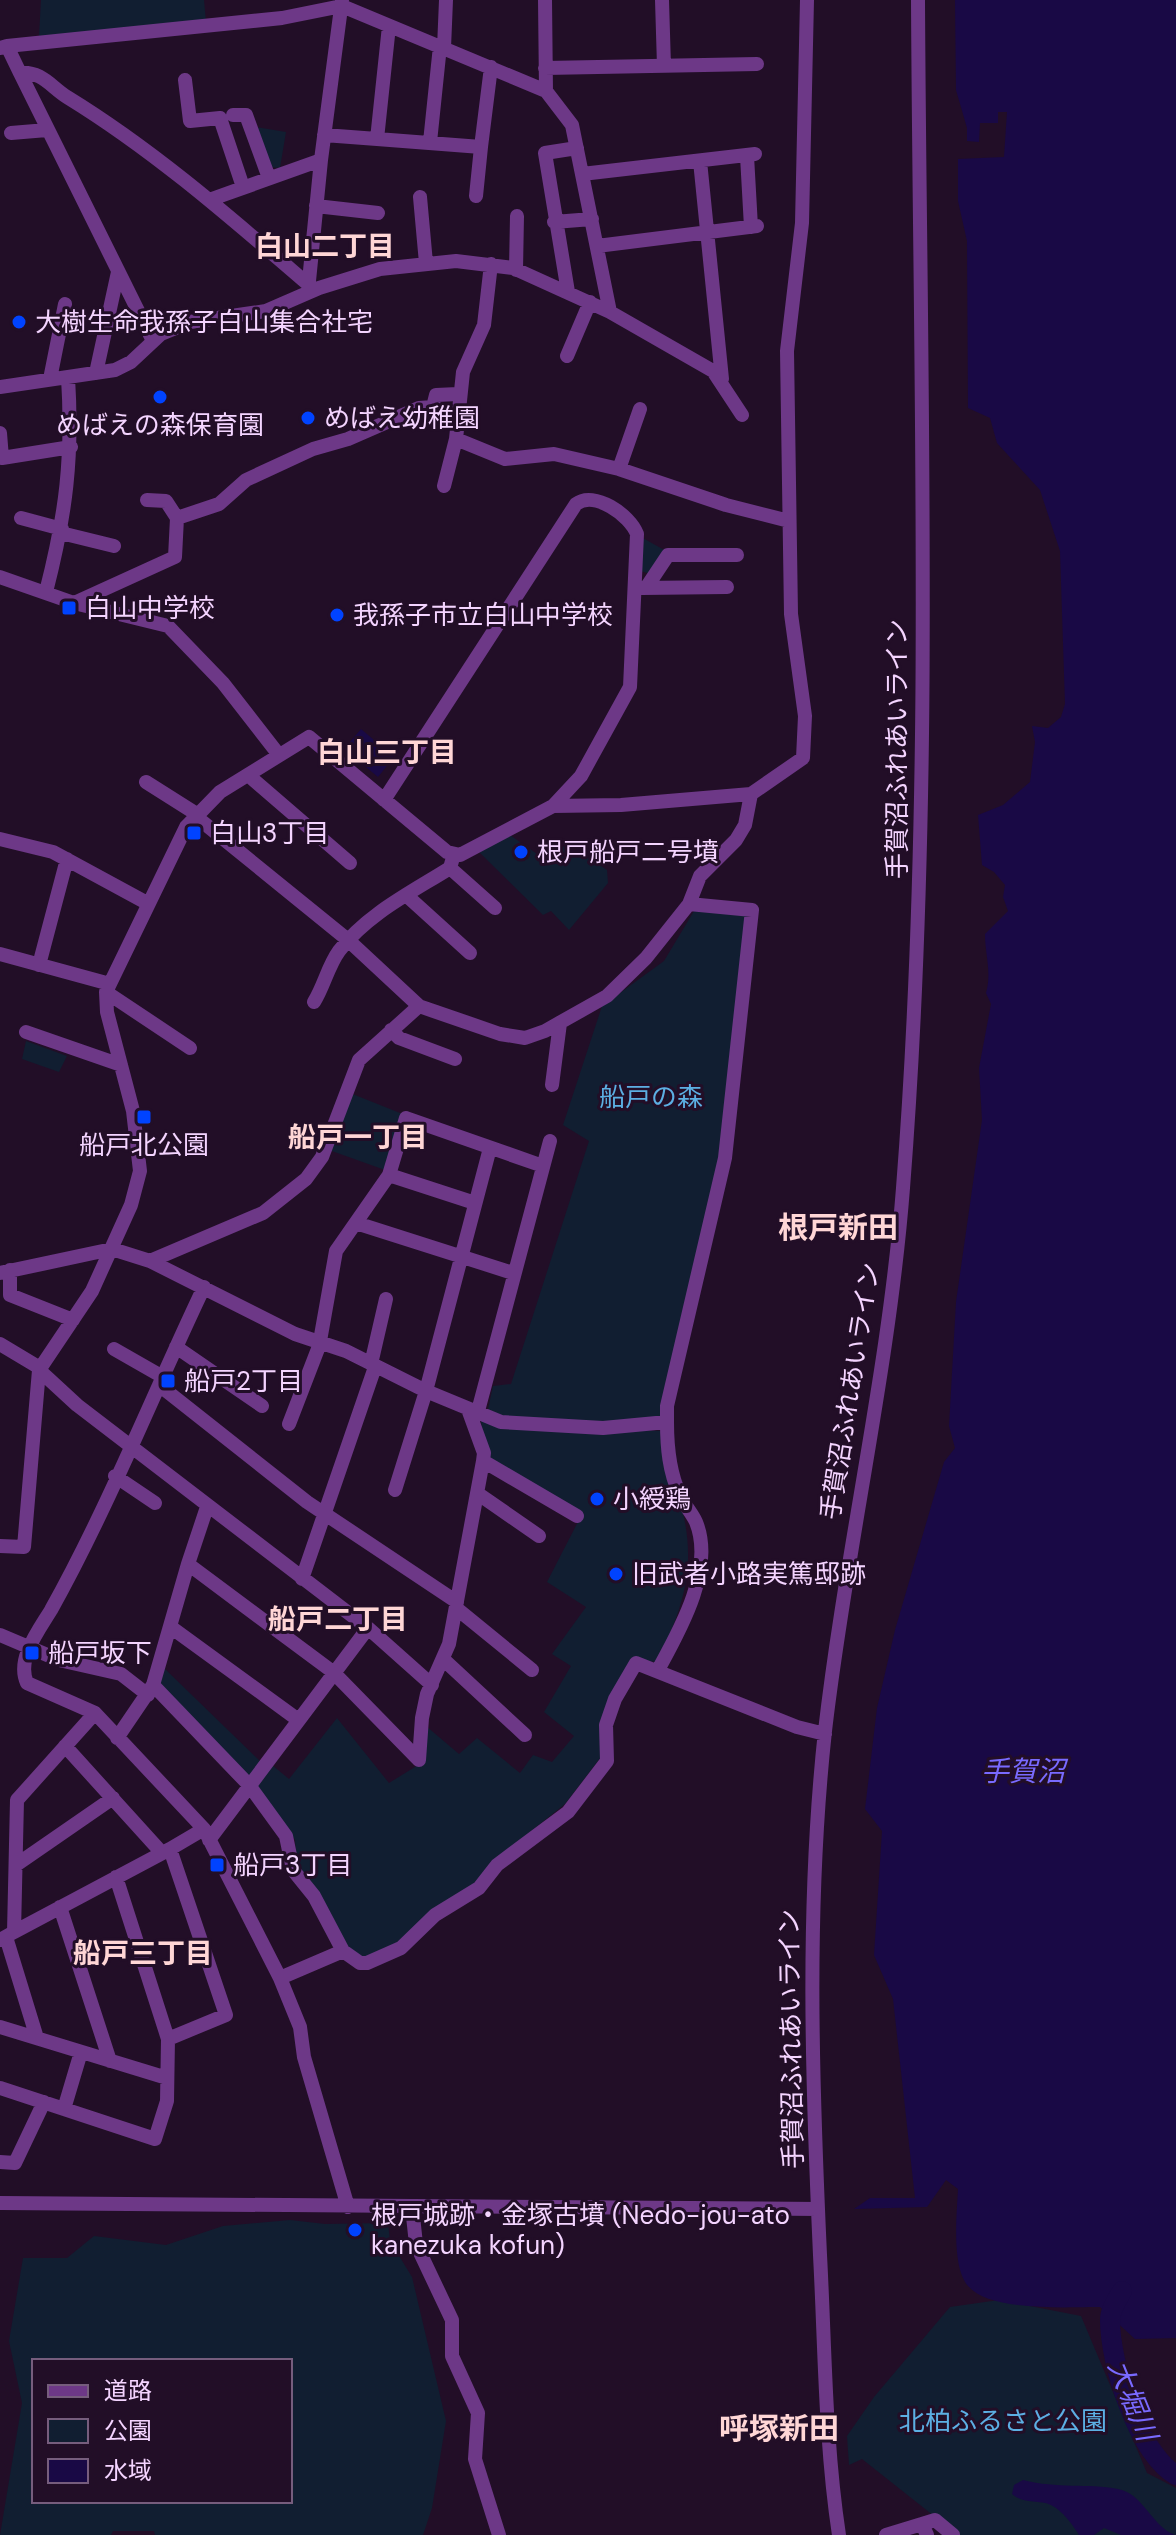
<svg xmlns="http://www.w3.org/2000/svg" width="1176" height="2535" viewBox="0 0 1176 2535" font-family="'DM Sans','Noto Sans JP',sans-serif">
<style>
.green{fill:#111e31;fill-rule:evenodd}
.water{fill:#190945}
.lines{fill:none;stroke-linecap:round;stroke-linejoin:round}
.river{stroke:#190945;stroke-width:20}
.minor{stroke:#6d3887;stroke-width:14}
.poi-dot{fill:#0043ff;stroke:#220e27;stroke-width:3}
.labels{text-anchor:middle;stroke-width:6;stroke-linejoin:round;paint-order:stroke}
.poi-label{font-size:26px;fill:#f4d4ff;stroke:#220e27;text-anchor:start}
.street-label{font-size:26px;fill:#f4d4ff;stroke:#220e27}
.park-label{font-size:26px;fill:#5cafe3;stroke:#220e27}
.neighbourhood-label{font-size:28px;font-weight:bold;fill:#ffd6d6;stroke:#220e27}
.water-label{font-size:28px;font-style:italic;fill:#796aff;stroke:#220e27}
.quarter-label{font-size:30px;font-weight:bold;fill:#ffd6d6;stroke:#220e27}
</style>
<rect width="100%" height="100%" fill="#220e27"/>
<path class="green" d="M 41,0 L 204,0 L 206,22 L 39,36 Z
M 256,127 L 286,132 L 280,168 L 270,167 Z
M 641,537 L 666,551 L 651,574 L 640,571 Z
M 510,835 L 537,854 L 569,845 L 607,870 L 608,883 L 569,930 L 551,911 L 543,915 L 479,852 Z
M 694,911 L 747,916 L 721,1150 L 663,1418 L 603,1425 L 503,1416 L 488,1409 L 493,1386 L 511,1384 L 589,1141 L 563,1125 L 602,1006 L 664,961 Z
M 26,1041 L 67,1056 L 59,1072 L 22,1059 Z
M 350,1093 L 405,1115 L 385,1170 L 329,1150 Z
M 480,1417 L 500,1426 L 661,1431 C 689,1531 706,1563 657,1662 L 632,1659 L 601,1757 L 565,1804 L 491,1863 L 476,1886 L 399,1945 L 359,1959 L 344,1949 L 297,1867 L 295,1840 L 257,1787 L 272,1765 L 289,1779 L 337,1718 L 389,1783 L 423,1762 L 426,1726 L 459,1754 L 477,1738 L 520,1773 L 533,1755 L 552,1762 L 574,1736 L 544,1712 L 571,1666 L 552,1654 L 586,1607 L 547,1582 L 582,1514 L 488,1457 Z
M 163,1667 L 261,1762 L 249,1781 L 156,1684 Z
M 290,2220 L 325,2224 L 388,2223 L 390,2241 L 412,2277 L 446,2421 L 432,2508 L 423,2535 L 155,2535 L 154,2531 L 113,2531 L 111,2535 L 0,2535 L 22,2403 L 9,2341 L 23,2258 L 67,2258 L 94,2236 L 166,2245 L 223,2226 ZM 34,2361 L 290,2361 L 290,2501 L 34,2501 Z
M 999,2300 L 1081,2316 L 1147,2473 L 1176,2488 L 1176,2535 L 958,2535 L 862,2459 L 849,2465 L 847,2436 L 874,2397 L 950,2307 Z"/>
<path class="water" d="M 955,0 L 1176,0 L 1176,2338 L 1135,2339 L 1100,2307 C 1068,2307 990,2312 968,2286 C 951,2266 957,2213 958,2189 L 946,2180 L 927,2207 L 854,2209 L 870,2198 L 915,2198 L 893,1999 L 874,1955 L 882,1831 L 865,1809 L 877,1708 L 895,1630 L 944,1462 L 955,1448 L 949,1426 L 956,1302 L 982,1120 L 979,1068 L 991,1004 L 986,993 C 992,972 985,955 985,934 L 1008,911 L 1003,897 L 1005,885 L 994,872 L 982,865 L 978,815 L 1003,805 L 1030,782 L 1035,742 L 1032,726 L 1048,728 L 1061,717 L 1065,704 L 1060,551 L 1040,490 L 997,443 L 990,418 L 968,408 L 967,241 L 958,201 L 958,159 L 1004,157 L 1007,112 L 998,112 L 998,123 L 980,123 L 979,142 L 967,141 L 967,128 L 956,90 Z
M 361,729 L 394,757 L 378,777 L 344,749 Z
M 1023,2480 C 1058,2489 1087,2483 1118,2489 C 1144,2494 1151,2526 1175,2535 L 1121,2535 L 1104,2528 L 1094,2535 L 1079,2535 C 1072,2524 1063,2511 1051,2505 C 1038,2499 1024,2505 1012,2494 L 1014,2485 Z"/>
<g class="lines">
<path class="river" d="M 1122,2291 C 1117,2300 1110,2310 1110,2320 C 1110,2363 1138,2453 1176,2475"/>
<path class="minor" d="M 545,0 L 546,91
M 662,0 L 664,66
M 389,26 L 377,139 L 481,147 L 491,67
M 7,46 L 282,18 L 342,6 L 546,91 L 572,125 L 610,312
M 0,48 L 7,46 L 20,73 C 42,71 51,87 67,97 C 155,151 231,218 309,285
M 444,48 L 446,0
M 545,68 L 757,64
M 20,73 L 152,339
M 185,80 L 190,121 L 220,118 L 243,187
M 233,115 L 246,115 L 269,178
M 11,133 L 47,130
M 324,135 L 377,139
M 430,142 L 440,46
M 747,156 L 751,227
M 700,161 L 722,379
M 582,174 L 755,154
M 476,196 L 481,147
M 420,197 L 426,263
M 209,200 L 321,160
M 316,206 L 378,213
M 554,222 L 592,219
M 597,246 L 757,226
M 516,270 L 517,216
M 308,291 L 321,160 L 342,0
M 568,292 L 545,153 L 577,148
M 567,356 L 590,302
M 96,373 L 118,272
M 50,379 L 65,304
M 0,387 L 115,370 L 131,362 L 161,334 L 190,322 L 266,311 L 319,288 L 380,269 L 456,261 L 513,268 L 610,312 L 713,371 L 742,415
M 0,433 L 2,458 L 71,447
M 456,439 L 505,459 L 554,454 L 619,469 L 726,505 L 789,521
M 619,469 L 640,409
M 444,486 L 456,439 L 463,372 L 484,325 L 491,264
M 147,500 L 166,501 L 177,518
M 21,518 L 62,529
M 61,533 L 114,546
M 0,577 L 74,603 L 168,626 L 223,683 L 279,755
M 642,588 L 727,587
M 646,588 L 668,555 L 737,555
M 46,592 C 66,514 73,458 68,377
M 74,603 L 175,557 L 177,518 L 219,504 L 246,480 L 313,449 L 348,439 L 419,408 L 433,407 L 436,395 L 458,394
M 248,775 L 350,863
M 146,782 L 195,813
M 384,800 L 576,504 C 594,490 630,515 637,534 L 630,687 L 581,776 L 553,806
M 194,815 L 348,940 L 419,1006
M 0,839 L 53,852 L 147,903
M 450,868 L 495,908
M 406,895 L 470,953
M 0,954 L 110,984
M 39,965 L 67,859
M 106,992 L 190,1048
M 314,1002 C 324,986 328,966 339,951 C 367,914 412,892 450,868 L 454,854
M 391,1030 L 399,1038 L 455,1059
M 26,1032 L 121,1065
M 552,1085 L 560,1023
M 389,1175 L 475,1203
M 356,1223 L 513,1273
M 150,1261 L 263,1213 L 306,1179 L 322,1157 L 359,1060 L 419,1006 L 500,1034 L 525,1038 L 545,1031 L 607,996 L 646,958 L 689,904 L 700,876 L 736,840 L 745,825 L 751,794
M 10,1270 L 10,1295 L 73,1320
M 0,1273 L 112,1249 L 150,1261 L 295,1334 L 346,1351 L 426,1391 L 501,1422 L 603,1428 L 667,1422 L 667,1406 L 725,1158 L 752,910 L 689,904
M 204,1287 C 153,1394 108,1508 51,1610 C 39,1630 16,1659 27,1683 L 95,1713 L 204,1829 L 280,1978 L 300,2027 L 304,2057 L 348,2207
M 320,1341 L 336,1251 L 389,1175 L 406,1118 L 543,1166
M 0,1344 L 40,1368
M 176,1347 L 262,1406
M 114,1349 L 163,1377
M 371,1364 L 386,1299
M 39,1370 L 77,1405 L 368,1628 L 432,1685
M 159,1385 L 307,1502 L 457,1602
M 468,1409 L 484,1453 L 483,1461
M 478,1411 L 550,1141
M 289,1424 L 321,1341
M 115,1476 L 155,1503
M 395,1490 L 426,1391 L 490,1148
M 477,1493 L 539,1536
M 207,1507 L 188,1564 L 333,1672 L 419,1760
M 0,1546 L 24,1547 L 39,1370 L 92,1291 L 131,1205 L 140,1171 L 133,1111 L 107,1012 L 106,992 L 186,827 L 220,792 L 309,737 L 447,852 L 460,855 L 553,806 L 621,805 L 751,794 L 803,758 L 805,716 L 791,614 L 787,351 L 802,223 L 807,0
M 302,1579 L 375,1367
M 456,1608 L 532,1670
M 172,1628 L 297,1719
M 0,1635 L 59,1660 L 121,1674 L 148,1695
M 443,1659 L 525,1735
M 658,1670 C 680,1630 715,1569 696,1522 C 692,1513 684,1505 680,1495 C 669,1472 667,1447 667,1422
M 153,1685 L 249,1785 L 286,1836 L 293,1870 L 314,1896 L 343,1951
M 117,1738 L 153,1685 L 188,1564
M 65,1746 L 162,1853
M 419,1760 L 422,1718 L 427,1694 L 449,1644 L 483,1461 L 577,1516
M 209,1840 L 368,1628
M 16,1865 L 113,1798
M 116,1877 L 168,2039
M 60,1907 L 110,2061
M 14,1932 L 170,1849
M 6,1937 L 37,2038
M 0,1940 L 14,1932 L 17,1800 L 95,1713
M 280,1978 L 343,1951 L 360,1963 L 367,1963 L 401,1948 L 435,1915 L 479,1888 L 497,1865 L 568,1812 L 607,1761 L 606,1725 L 615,1699 L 636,1663 L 797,1727 L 825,1734
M 0,2027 L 167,2078
M 0,2088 L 155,2139 L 167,2101 L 168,2039 L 226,2015 L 170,1849 L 204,1829
M 64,2109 L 81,2052
M 0,2162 L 15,2163 L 44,2102
M 0,2203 L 818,2209
M 412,2207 L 416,2244 L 452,2320 L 452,2356 L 478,2413 L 475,2459 L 499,2535
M 922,2524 L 935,2520 L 953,2535
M 839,2535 C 825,2443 825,2348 820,2255 C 812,2080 806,1906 825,1731 C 846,1549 889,1370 903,1188 C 934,793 920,396 918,0
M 886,2535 L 922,2524 L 927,2535"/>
</g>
<g class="poi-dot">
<circle cx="19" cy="322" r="8"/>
<circle cx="160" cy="397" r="8"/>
<circle cx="308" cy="418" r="8"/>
<rect x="61" y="600" width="16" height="16" rx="4"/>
<circle cx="337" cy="615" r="8"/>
<rect x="186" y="825" width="16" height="16" rx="4"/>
<circle cx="521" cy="852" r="8"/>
<rect x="136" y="1109" width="16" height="16" rx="4"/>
<rect x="160" y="1373" width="16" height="16" rx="4"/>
<circle cx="597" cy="1499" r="8"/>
<circle cx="616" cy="1574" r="8"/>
<rect x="24" y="1645" width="16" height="16" rx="4"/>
<rect x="209" y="1857" width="16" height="16" rx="4"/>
<circle cx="355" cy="2230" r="8"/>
</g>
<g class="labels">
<g class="poi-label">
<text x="35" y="331">大樹生命我孫子白山集合社宅</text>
<text x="324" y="427">めばえ幼稚園</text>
<text x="160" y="434" text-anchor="middle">めばえの森保育園</text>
<text x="85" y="617">白山中学校</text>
<text x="353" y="624">我孫子市立白山中学校</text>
<text x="210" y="842">白山3丁目</text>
<text x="537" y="861">根戸船戸二号墳</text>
<text x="144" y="1154" text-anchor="middle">船戸北公園</text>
<text x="184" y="1390">船戸2丁目</text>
<text x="613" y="1508">小綬鶏</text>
<text x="632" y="1583">旧武者小路実篤邸跡</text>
<text x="48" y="1662">船戸坂下</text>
<text x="233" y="1874">船戸3丁目</text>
<text x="371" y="2224">根戸城跡・金塚古墳 (Nedo-jou-ato<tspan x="371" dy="30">kanezuka kofun)</tspan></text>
</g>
<g class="street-label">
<text transform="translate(897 749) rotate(-90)" y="9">手賀沼ふれあいライン</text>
<text transform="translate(850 1391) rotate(-81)" y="9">手賀沼ふれあいライン</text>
<text transform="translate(791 2039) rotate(-91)" y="9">手賀沼ふれあいライン</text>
</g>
<g class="park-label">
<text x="651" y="1106">船戸の森</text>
<text x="1003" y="2430">北柏ふるさと公園</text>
</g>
<g class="neighbourhood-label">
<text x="325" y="256">白山二丁目</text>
<text x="387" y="762">白山三丁目</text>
<text x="358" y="1147">船戸一丁目</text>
<text x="338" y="1629">船戸二丁目</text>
<text x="143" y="1963">船戸三丁目</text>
</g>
<g class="water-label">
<text x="1023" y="1781">手賀沼</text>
<text transform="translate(1133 2400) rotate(68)" y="10">大堀川</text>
</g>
<g class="quarter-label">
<text x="838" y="1238">根戸新田</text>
<text x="779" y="2439">呼塚新田</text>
</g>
</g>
<rect x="32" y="2359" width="260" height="144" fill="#220e27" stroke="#765d7d" stroke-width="2"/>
<rect x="48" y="2385" width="40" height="12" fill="#6d3887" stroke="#765d7d" stroke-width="2"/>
<text x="104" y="2399" font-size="24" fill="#f4d4ff">道路</text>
<rect x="48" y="2419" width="40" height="24" fill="#111e31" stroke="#765d7d" stroke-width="2"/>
<text x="104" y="2439" font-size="24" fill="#f4d4ff">公園</text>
<rect x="48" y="2459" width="40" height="24" fill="#190945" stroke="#765d7d" stroke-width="2"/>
<text x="104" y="2479" font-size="24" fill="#f4d4ff">水域</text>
</svg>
